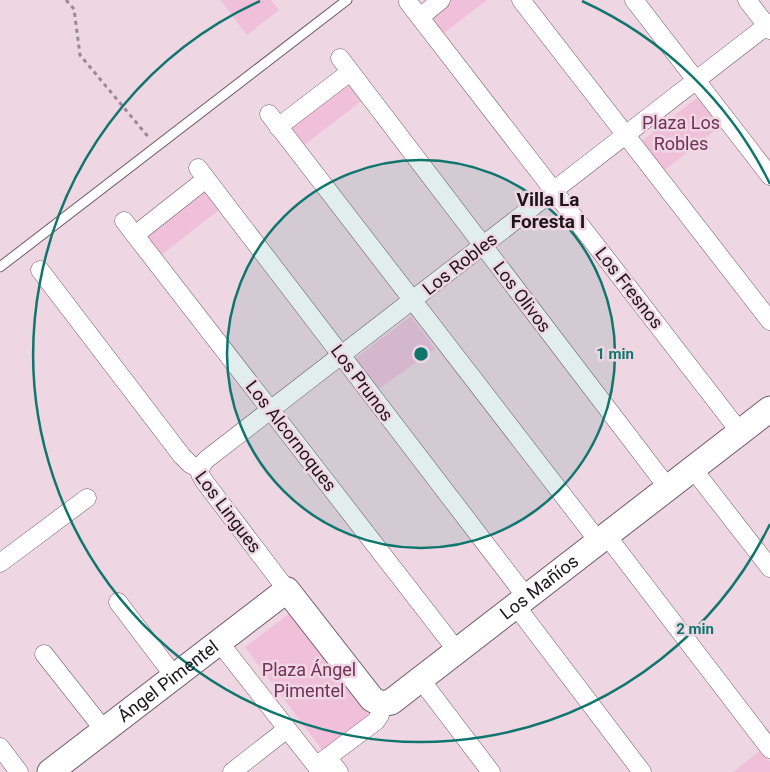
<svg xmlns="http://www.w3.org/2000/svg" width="770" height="772" viewBox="0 0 770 772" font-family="Roboto,sans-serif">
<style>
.green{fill:#f0c0db}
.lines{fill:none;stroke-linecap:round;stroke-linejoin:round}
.lane-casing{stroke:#705b67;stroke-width:11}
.street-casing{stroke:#705b67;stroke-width:19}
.secondary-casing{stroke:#705b67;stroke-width:27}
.path{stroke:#9b8993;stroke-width:3;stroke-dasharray:4 4;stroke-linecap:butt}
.lane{stroke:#fff;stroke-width:9}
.street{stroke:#fff;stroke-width:18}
.secondary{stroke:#fff;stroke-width:25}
.ring{fill:none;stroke:#0f766e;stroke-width:2.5}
.labels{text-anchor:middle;stroke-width:5;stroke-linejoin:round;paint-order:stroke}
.park-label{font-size:18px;fill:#713159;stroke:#efd6e3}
.street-label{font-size:18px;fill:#1f161b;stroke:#efd6e3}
.neighbourhood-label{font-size:19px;font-weight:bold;fill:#1f161b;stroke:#efd6e3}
.centre{fill:#0f766e;stroke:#efd6e3;stroke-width:2.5}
.ring-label{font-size:15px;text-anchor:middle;font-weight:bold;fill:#0f766e;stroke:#efd6e3;stroke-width:5;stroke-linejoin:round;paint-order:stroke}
</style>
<rect width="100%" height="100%" fill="#efd6e3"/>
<path class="green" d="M 220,0 L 271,0 L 279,10 L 247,35 Z
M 447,0 L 487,0 L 444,33 L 429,14 Z
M 349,80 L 364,99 L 303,146 L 288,127 Z
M 698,97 L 720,126 L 665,170 L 642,141 Z
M 205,190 L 220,209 L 159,257 L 144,237 Z
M 411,316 L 435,349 L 376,391 L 352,361 Z
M 294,610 L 373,714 L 323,751 L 245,647 Z
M 761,750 L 770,762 L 770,772 L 733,772 Z"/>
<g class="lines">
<defs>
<path id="lane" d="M 0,267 L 347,0"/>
<path id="street" d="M 521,0 L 770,321
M 634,0 L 770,176
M 747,0 L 770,30
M 408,2 L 740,432
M 420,17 L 441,0
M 340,58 L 668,488
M 269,114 L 599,542
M 278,127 L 350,72
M 198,168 L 527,598
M 124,221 L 458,652
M 135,235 L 206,179
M 40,270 L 182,456 L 190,464 L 200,469
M 200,469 L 204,462 L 207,459 L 770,23
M 200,469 L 200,474 L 204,481 L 287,590
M 693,469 L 770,568
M 607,536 L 770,749
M 0,563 L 87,498
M 118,602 L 174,676
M 516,606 L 642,772
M 219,642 L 321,772
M 44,654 L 104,730
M 421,680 L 491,772
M 0,747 L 19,772
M 328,758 L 339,772
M 316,766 L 376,721 L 380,715 L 381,704
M 232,772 L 287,729"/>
<g id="secondary">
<path id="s1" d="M 50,772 L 287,590 L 372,699 L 381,704 L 391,702 L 770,409"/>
</g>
</defs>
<use href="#lane" class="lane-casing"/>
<use href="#street" class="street-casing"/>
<use href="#secondary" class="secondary-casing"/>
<path class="path" d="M 66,0 L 74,9 L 80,55 L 150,139"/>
<use href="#lane" class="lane"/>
<use href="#street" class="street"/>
<use href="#secondary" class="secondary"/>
</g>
<circle cx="421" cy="354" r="194" fill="#0f766e" fill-opacity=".12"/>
<g class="ring">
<circle cx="421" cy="354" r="194"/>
<path d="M770 524A388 388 0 1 1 260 1M582 1A388 388 0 0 1 770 184"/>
</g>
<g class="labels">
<g class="park-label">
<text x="681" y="129">Plaza Los<tspan x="681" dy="21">Robles</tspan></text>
<text x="309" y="676">Plaza Ángel<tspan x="309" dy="21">Pimentel</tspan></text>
</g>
<g class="street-label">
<text transform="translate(460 264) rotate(-38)" y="6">Los Robles</text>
<text transform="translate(629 288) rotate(52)" y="6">Los Fresnos</text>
<text transform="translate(522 297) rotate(53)" y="6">Los Olivos</text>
<text transform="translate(362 383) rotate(53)" y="6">Los Prunos</text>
<text transform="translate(291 436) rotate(52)" y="6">Los Alcornoques</text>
<text transform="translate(228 512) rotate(53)" y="6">Los Lingues</text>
<text dy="6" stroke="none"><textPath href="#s1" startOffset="645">Los Mañíos</textPath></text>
<text dy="6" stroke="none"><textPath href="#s1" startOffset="149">Ángel Pimentel</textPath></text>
</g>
<g class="neighbourhood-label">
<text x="548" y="206">Villa La<tspan x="548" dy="22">Foresta I</tspan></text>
</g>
</g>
<circle cx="421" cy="354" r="8" class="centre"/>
<g class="ring-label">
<text x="615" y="359">1 min</text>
<text x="695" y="634">2 min</text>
</g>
</svg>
